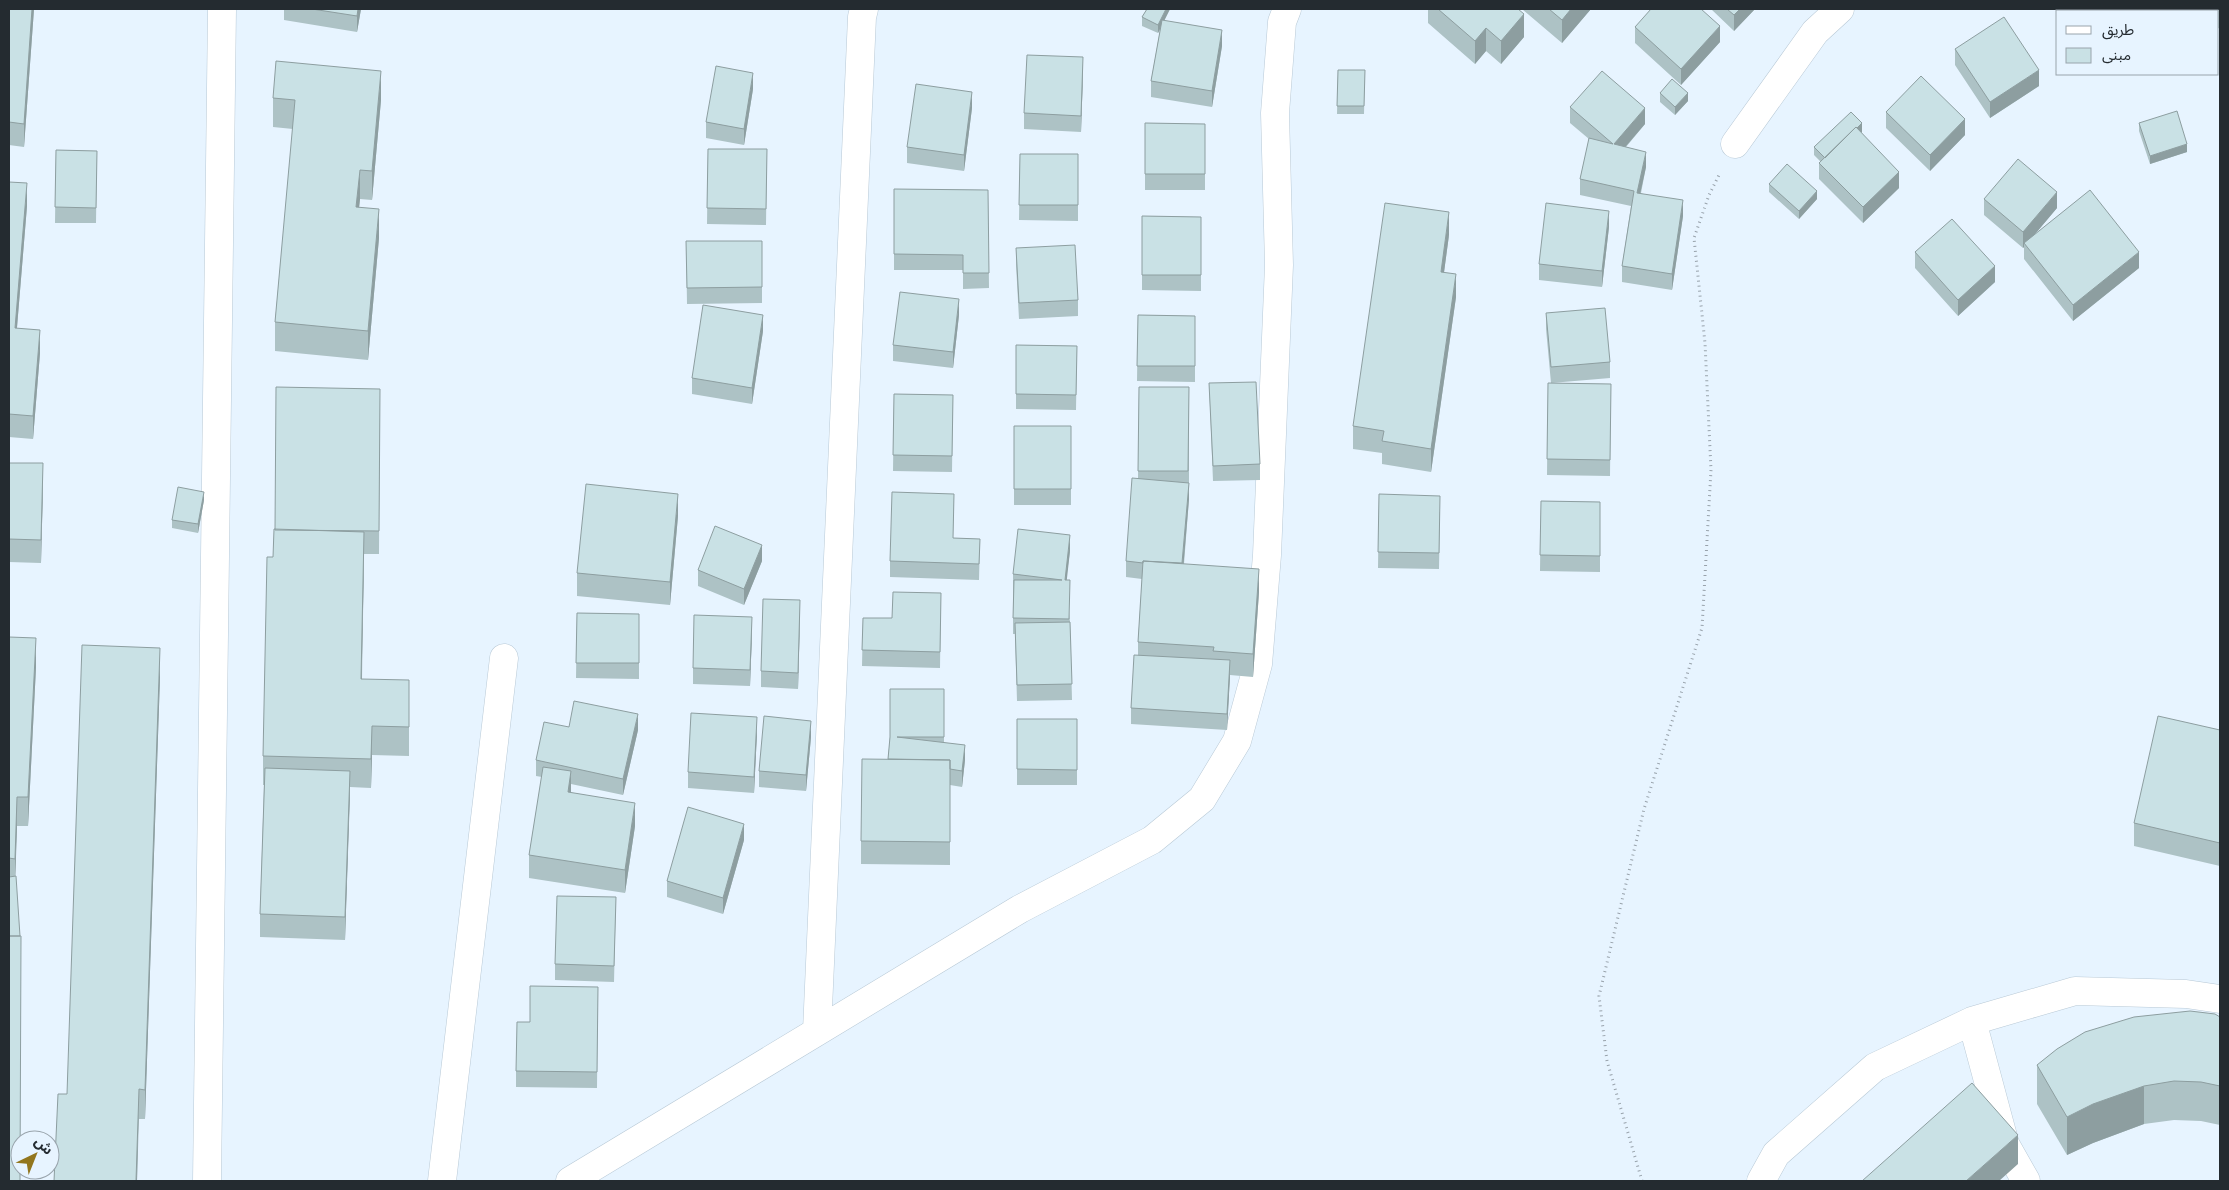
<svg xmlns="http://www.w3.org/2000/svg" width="2229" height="1190" viewBox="0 0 2229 1190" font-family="Figtree,'Noto Sans Arabic',sans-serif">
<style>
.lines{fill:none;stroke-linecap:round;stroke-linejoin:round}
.minor-casing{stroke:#b8c9d6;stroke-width:29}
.path{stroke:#98a2ab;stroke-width:3;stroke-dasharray:1 4;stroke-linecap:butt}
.minor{stroke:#fff;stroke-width:28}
.wall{fill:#adc2c5}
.shaded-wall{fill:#8d9ea0}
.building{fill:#c9e1e5;stroke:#8d9ea0}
</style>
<rect width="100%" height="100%" fill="#e7f4ff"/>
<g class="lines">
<defs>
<path id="minor" d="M 1735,144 L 1815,32 L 1840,9
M 1972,1021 L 2005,1144 L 2026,1181
M 817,1031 L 862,17 L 864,9
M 207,1181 L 222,9
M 442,1181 L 504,658
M 570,1181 L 1020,909 L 1152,840 L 1202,799 L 1237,741 L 1258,664 L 1267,555 L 1279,265 L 1275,113 L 1282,22 L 1287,9
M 1761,1181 L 1776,1154 L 1875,1067 L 1972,1021 L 2075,991 L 2186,994 L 2220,999"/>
</defs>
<use href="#minor" class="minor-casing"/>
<path class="path" d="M 1642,1181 L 1607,1061 L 1599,996 L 1644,809 L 1702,628 L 1711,470 L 1705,343 L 1694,238 L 1709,195 L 1720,173"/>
<use href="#minor" class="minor"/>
</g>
<path class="wall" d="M 9,9 L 34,9 L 24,147 L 9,145 Z
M 284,9 L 361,9 L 357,32 L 284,20 Z
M 1147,9 L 1170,9 L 1164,21 L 1222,46 L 1212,107 L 1151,97 L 1151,81 L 1160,30 L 1158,33 L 1142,26 L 1142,17 Z
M 1428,9 L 1518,9 L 1524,37 L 1501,64 L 1486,51 L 1475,64 L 1428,23 Z
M 1522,9 L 1591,9 L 1562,43 Z
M 1711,9 L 1755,9 L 1734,31 Z
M 2181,9 L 2220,9 L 2220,29 L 2218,28 L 2218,11 L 2181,11 Z
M 1635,27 L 1720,42 L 1681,85 L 1635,43 Z
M 1955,49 L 2039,86 L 1990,118 L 1955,65 Z
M 1338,70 L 1365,70 L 1364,114 L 1337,114 Z
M 1083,73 L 1081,132 L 1024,129 L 1024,113 Z
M 753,89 L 744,145 L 706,138 L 706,122 Z
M 1660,93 L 1688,101 L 1675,115 L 1660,102 Z
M 273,98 L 381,100 L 372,200 L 360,199 L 359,207 L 379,238 L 368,360 L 275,351 L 275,322 L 293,129 L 273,127 Z
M 1570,107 L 1645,124 L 1626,147 L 1646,167 L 1641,193 L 1683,216 L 1672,290 L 1622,282 L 1622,266 L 1631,206 L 1580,195 L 1580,179 L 1589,139 L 1570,123 Z
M 972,108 L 964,171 L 907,163 L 907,147 Z
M 1886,112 L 1965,135 L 1930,171 L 1886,128 Z
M 1145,123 L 1205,124 L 1205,190 L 1145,190 Z
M 2139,123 L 2187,152 L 2150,164 L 2139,131 Z
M 1861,132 L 1899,188 L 1863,223 L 1819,179 L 1819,163 L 1821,162 L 1814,155 L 1814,147 L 1862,132 Z
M 708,149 L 767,149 L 766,225 L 707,224 Z
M 56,150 L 97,151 L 96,223 L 55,223 Z
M 1020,154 L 1078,154 L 1078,221 L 1019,220 Z
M 9,182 L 27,206 L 17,328 L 40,353 L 33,439 L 9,437 Z
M 1769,184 L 1817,199 L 1799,219 L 1769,192 Z
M 894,189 L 988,190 L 989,288 L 963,289 L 963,270 L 894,270 Z
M 1984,199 L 2057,208 L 2035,234 L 2139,268 L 2073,321 L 2024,259 L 2024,247 L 2023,248 L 1984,215 Z
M 1142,216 L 1201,217 L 1201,291 L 1142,290 Z
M 1609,227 L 1602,287 L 1539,280 L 1539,264 Z
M 1449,235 L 1444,272 L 1456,297 L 1431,472 L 1382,464 L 1382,453 L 1353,449 L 1353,426 Z
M 686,241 L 762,241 L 762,303 L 687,304 Z
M 1016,248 L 1078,300 L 1078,316 L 1019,319 L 1016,264 Z
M 1915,252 L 1995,282 L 1958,316 L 1915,268 Z
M 1546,313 L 1610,362 L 1610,378 L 1551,383 L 1611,384 L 1610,476 L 1547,475 L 1548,383 L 1551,383 L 1546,329 Z
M 959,315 L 953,368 L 893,361 L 893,345 Z
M 1138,315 L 1195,316 L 1195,382 L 1137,381 Z
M 763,331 L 752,404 L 692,394 L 692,378 Z
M 1016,345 L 1077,346 L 1076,410 L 1016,409 Z
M 1209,383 L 1260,464 L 1260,480 L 1213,481 Z
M 1139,387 L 1189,387 L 1189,499 L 1184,564 L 1259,592 L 1253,677 L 1230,675 L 1227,730 L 1131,724 L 1131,708 L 1138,655 L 1138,642 L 1142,579 L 1126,577 L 1126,561 L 1138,479 Z
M 380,389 L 379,554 L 364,554 L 362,679 L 409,709 L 409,756 L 372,755 L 371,788 L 350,787 L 345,940 L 260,937 L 260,914 L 264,785 L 263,785 L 263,756 L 275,529 Z
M 894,394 L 953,395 L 952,472 L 893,471 Z
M 1014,426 L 1071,426 L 1071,505 L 1014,505 Z
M 9,463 L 43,486 L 41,563 L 9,562 Z
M 954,494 L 953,538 L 980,539 L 979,580 L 890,577 L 890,561 Z
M 1379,494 L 1440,512 L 1439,569 L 1378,568 Z
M 204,500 L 198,533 L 172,528 L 172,520 Z
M 1541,501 L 1600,502 L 1600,572 L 1540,571 Z
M 678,516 L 670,605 L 577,596 L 577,573 Z
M 1070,551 L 1066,580 L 1070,622 L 1072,700 L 1017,701 L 1015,634 L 1013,634 L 1013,574 Z
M 762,561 L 744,605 L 698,586 L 698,570 Z
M 941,593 L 940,668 L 862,666 L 863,618 L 892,618 Z
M 577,613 L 639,614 L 639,679 L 576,678 Z
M 800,616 L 798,689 L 761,687 L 761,671 Z
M 752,633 L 750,686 L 693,684 L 693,668 Z
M 9,637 L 36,667 L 28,826 L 17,826 L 15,876 L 9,1181 Z
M 160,677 L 145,1119 L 139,1119 L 137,1181 L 54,1181 L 67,1094 Z
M 944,689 L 944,742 L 965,760 L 962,787 L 950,785 L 950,865 L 861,864 L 861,841 L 888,759 L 890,737 Z
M 1017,719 L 1077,719 L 1077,785 L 1017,785 Z
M 569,727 L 638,730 L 623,795 L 571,784 L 571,793 L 635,826 L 625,893 L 529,878 L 529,855 L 542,777 L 536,776 L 536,760 Z
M 2220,730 L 2220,866 L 2134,846 L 2134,823 Z
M 757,733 L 754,793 L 688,788 L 688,772 Z
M 811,737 L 806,791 L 759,787 L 759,771 Z
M 744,840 L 723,914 L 667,897 L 667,881 Z
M 616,897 L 614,982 L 555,980 L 555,964 Z
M 598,987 L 597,1088 L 516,1087 L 516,1071 L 530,1022 Z
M 2220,1017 L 2220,1125 L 2201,1121 L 2174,1120 L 2144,1124 L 2093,1143 L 2067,1155 L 2037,1104 L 2037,1065 Z"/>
<path class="shaded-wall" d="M 32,9 L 34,9 L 24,147 L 24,124 Z
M 358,9 L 361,9 L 357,32 L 357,16 Z
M 1166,9 L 1170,9 L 1158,33 L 1158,25 Z
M 1571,9 L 1591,9 L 1562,43 L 1562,20 Z
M 1740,9 L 1755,9 L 1734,31 L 1734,15 Z
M 1524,14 L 1524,37 L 1501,64 L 1501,41 Z
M 1720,26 L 1720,42 L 1681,85 L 1681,69 Z
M 1486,28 L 1486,51 L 1475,64 L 1475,41 Z
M 1222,30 L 1222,46 L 1212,107 L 1212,91 Z
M 1083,57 L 1083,73 L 1081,132 L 1081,116 Z
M 2039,70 L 2039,86 L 1990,118 L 1990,102 Z
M 381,71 L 381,100 L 372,200 L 372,171 Z
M 753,73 L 753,89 L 744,145 L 744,129 Z
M 972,92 L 972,108 L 964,171 L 964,155 Z
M 1688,93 L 1688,101 L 1675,115 L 1675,107 Z
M 1645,108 L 1645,124 L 1614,160 L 1614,144 Z
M 1965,119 L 1965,135 L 1930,171 L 1930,155 Z
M 1862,123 L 1862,132 L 1825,166 L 1825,158 Z
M 2187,144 L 2187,152 L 2150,164 L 2150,156 Z
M 1646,152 L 1646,167 L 1637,208 L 1637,193 Z
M 360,170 L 360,199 L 356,236 L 356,207 Z
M 1899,172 L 1899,188 L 1863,223 L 1863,207 Z
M 27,183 L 27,206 L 15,351 L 15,328 Z
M 1817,191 L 1817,199 L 1799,219 L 1799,211 Z
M 2057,192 L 2057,208 L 2026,245 L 2024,243 L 2024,247 L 2023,248 L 2023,232 Z
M 1683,200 L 1683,216 L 1672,290 L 1672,274 Z
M 379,209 L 379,238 L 368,360 L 368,331 Z
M 1609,211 L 1609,227 L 1602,287 L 1602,271 Z
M 1449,212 L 1449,235 L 1441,295 L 1441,272 Z
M 2139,252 L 2139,268 L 2073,321 L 2073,305 Z
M 1995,266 L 1995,282 L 1958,316 L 1958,300 Z
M 1456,274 L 1456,297 L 1431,472 L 1431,449 Z
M 959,299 L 959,315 L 953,368 L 953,352 Z
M 763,315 L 763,331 L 752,404 L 752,388 Z
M 40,330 L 40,353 L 33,439 L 33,416 Z
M 43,463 L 43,486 L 41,563 L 41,540 Z
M 1189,483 L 1189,499 L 1182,582 L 1182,566 Z
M 204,492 L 204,500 L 198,533 L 198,524 Z
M 678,494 L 678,516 L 670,605 L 670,582 Z
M 364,532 L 364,561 L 361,708 L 361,679 Z
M 1070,535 L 1070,551 L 1065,596 L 1065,580 Z
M 762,545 L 762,561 L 744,605 L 744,589 Z
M 1259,569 L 1259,592 L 1253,677 L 1253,654 Z
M 800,600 L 800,616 L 798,689 L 798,673 Z
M 752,617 L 752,633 L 750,686 L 750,670 Z
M 36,638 L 36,667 L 28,826 L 28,797 Z
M 160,648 L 160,677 L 145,1119 L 145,1090 Z
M 1230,660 L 1230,676 L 1227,730 L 1227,714 Z
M 638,714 L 638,730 L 623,795 L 623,779 Z
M 757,717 L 757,733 L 754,793 L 754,777 Z
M 811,721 L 811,737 L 806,791 L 806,775 Z
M 372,726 L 372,755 L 371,788 L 371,759 Z
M 965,745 L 965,760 L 962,787 L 962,771 Z
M 350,771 L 350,794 L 345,940 L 345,917 Z
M 571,771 L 571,794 L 568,792 Z
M 17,797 L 17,826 L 15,888 L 15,859 Z
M 635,803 L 635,826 L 625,893 L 625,870 Z
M 744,824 L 744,840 L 723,914 L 723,898 Z
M 2144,1086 L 2144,1124 L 2093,1143 L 2067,1155 L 2067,1117 L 2093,1104 Z
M 139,1089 L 137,1181 L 136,1181 Z
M 2018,1135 L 2018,1164 L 1999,1181 L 1966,1181 Z"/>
<path class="building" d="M 9,9 L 32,9 L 24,124 L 9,122 Z
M 312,9 L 358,9 L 357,16 Z
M 1147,9 L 1166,9 L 1158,25 L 1142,17 Z
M 1438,9 L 1518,9 L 1524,14 L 1501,41 L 1486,28 L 1475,41 Z
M 1549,9 L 1571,9 L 1562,20 Z
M 1651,9 L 1701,9 L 1720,26 L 1681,69 L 1635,27 Z
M 1727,9 L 1740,9 L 1734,15 Z
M 2004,17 L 2039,70 L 1990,102 L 1955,49 Z
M 1162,20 L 1222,30 L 1212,91 L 1151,81 Z
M 1027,55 L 1083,57 L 1081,116 L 1024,113 Z
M 276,61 L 381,71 L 372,171 L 360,170 L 356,207 L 379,209 L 368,331 L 275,322 L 295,100 L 273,98 Z
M 716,66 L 753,73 L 744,129 L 706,122 Z
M 1338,70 L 1365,70 L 1364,106 L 1337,106 Z
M 1602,71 L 1645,108 L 1614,144 L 1646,152 L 1637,193 L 1683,200 L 1672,274 L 1622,266 L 1634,191 L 1580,179 L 1589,138 L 1613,144 L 1570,107 Z
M 1921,76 L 1965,119 L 1930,155 L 1886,112 Z
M 1672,79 L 1688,93 L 1675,107 L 1660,93 Z
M 916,84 L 972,92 L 964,155 L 907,147 Z
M 2177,111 L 2187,144 L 2150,156 L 2139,123 Z
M 1851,112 L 1862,123 L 1857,128 L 1856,127 L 1825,158 L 1814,147 Z
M 1145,123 L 1205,124 L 1205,174 L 1145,174 Z
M 1856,127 L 1899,172 L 1863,207 L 1819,163 Z
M 708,149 L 767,149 L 766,209 L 707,208 Z
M 56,150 L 97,151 L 96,208 L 55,207 Z
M 1020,154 L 1078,154 L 1078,205 L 1019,205 Z
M 2018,159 L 2057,192 L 2023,232 L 1984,199 Z
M 1787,164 L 1817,191 L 1799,211 L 1769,184 Z
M 9,182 L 27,183 L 15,328 L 40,330 L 33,416 L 9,414 Z
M 894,189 L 988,190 L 989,273 L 963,273 L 963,255 L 894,254 Z
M 2090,190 L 2139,252 L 2073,305 L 2024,243 Z
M 1385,203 L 1449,212 L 1441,272 L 1456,274 L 1431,449 L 1382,441 L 1384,431 L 1353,426 Z
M 1546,203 L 1609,211 L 1602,271 L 1539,264 Z
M 1142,216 L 1201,217 L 1201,275 L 1142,275 Z
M 1952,219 L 1995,266 L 1958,300 L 1915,252 Z
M 686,241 L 762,241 L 762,287 L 687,288 Z
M 1075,245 L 1078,300 L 1019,303 L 1016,248 Z
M 900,292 L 959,299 L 953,352 L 893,345 Z
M 703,305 L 763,315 L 752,388 L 692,378 Z
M 1605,308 L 1610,362 L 1551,367 L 1546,313 Z
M 1138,315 L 1195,316 L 1195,366 L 1137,366 Z
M 1016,345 L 1077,346 L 1076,395 L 1016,394 Z
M 1256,382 L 1260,464 L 1213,466 L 1209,383 Z
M 1548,383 L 1611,384 L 1610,460 L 1547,459 Z
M 276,387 L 380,389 L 379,531 L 275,530 Z
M 1139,387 L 1189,387 L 1188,471 L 1138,471 Z
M 894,394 L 953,395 L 952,456 L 893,455 Z
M 1014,426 L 1071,426 L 1071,489 L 1014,489 Z
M 9,463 L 43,463 L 41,540 L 9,539 Z
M 1132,478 L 1189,483 L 1182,563 L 1143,561 L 1143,563 L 1126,561 Z
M 586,484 L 678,494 L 670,582 L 577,573 Z
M 178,487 L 204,492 L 198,524 L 172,520 Z
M 892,492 L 954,494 L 953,538 L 980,539 L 979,564 L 890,561 Z
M 1379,494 L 1440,496 L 1439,553 L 1378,552 Z
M 1541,501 L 1600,502 L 1600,556 L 1540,555 Z
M 715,526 L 762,545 L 744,589 L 698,570 Z
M 274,529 L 364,532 L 361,679 L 409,680 L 409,727 L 372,726 L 371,759 L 263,756 L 267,557 L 273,557 Z
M 1018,529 L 1070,535 L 1065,580 L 1070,580 L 1069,619 L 1013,618 L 1014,580 L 1062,580 L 1013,574 Z
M 1143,561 L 1259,569 L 1253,654 L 1213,651 L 1214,647 L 1138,642 Z
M 893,592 L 941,593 L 940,652 L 862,650 L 863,618 L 892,618 Z
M 763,599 L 800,600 L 798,673 L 761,671 Z
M 577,613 L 639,614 L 639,663 L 576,663 Z
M 694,615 L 752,617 L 750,670 L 693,668 Z
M 1070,622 L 1072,684 L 1017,685 L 1015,623 Z
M 9,637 L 36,638 L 28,797 L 17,797 L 15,859 L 9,858 Z
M 82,645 L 160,648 L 145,1090 L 139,1089 L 136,1181 L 54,1181 L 58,1094 L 67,1094 Z
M 1134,655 L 1230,660 L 1227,714 L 1131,708 Z
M 890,689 L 944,689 L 944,737 L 897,737 L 965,745 L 962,771 L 950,769 L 950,760 L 888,759 L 890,737 Z
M 574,701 L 638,714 L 623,779 L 536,760 L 544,722 L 569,727 Z
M 691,713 L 757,717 L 754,777 L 688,772 Z
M 764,716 L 811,721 L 806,775 L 759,771 Z
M 2158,716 L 2220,730 L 2220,843 L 2134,823 Z
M 1017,719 L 1077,719 L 1077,770 L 1017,769 Z
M 862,759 L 950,760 L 950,842 L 861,841 Z
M 543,767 L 571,771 L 568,792 L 635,803 L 625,870 L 529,855 Z
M 265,768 L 350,771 L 345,917 L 260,914 Z
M 688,807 L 744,824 L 723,898 L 667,881 Z
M 16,876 L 20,936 L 9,936 L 9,877 Z
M 557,896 L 616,897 L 614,966 L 555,964 Z
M 9,936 L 21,936 L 20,1181 L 9,1181 Z
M 530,986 L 598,987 L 597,1072 L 516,1071 L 517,1022 L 530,1022 Z
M 2190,1011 L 2215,1014 L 2220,1017 L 2220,1086 L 2201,1082 L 2174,1081 L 2144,1086 L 2093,1104 L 2067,1117 L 2037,1065 L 2057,1049 L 2085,1032 L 2134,1017 Z
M 1972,1083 L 2018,1135 L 1966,1181 L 1862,1181 Z"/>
<rect width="2229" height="1190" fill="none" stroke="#242b30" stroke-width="20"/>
<rect x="2056" y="10" width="162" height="65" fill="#e7f4ff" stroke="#99a4ac"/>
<rect x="2066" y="26" width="25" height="8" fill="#ffffff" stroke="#99a4ac"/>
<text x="2102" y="35" font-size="15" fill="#242b30">طريق</text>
<rect x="2066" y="48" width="25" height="15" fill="#c9e1e5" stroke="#99a4ac"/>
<text x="2102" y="60" font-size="15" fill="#242b30">مبنى</text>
<g transform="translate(35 1155) rotate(43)"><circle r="24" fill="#e7f4ff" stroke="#99a4ac"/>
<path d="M0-4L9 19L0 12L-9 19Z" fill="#92761d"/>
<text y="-8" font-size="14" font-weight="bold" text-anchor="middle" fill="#242b30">ش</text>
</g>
</svg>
